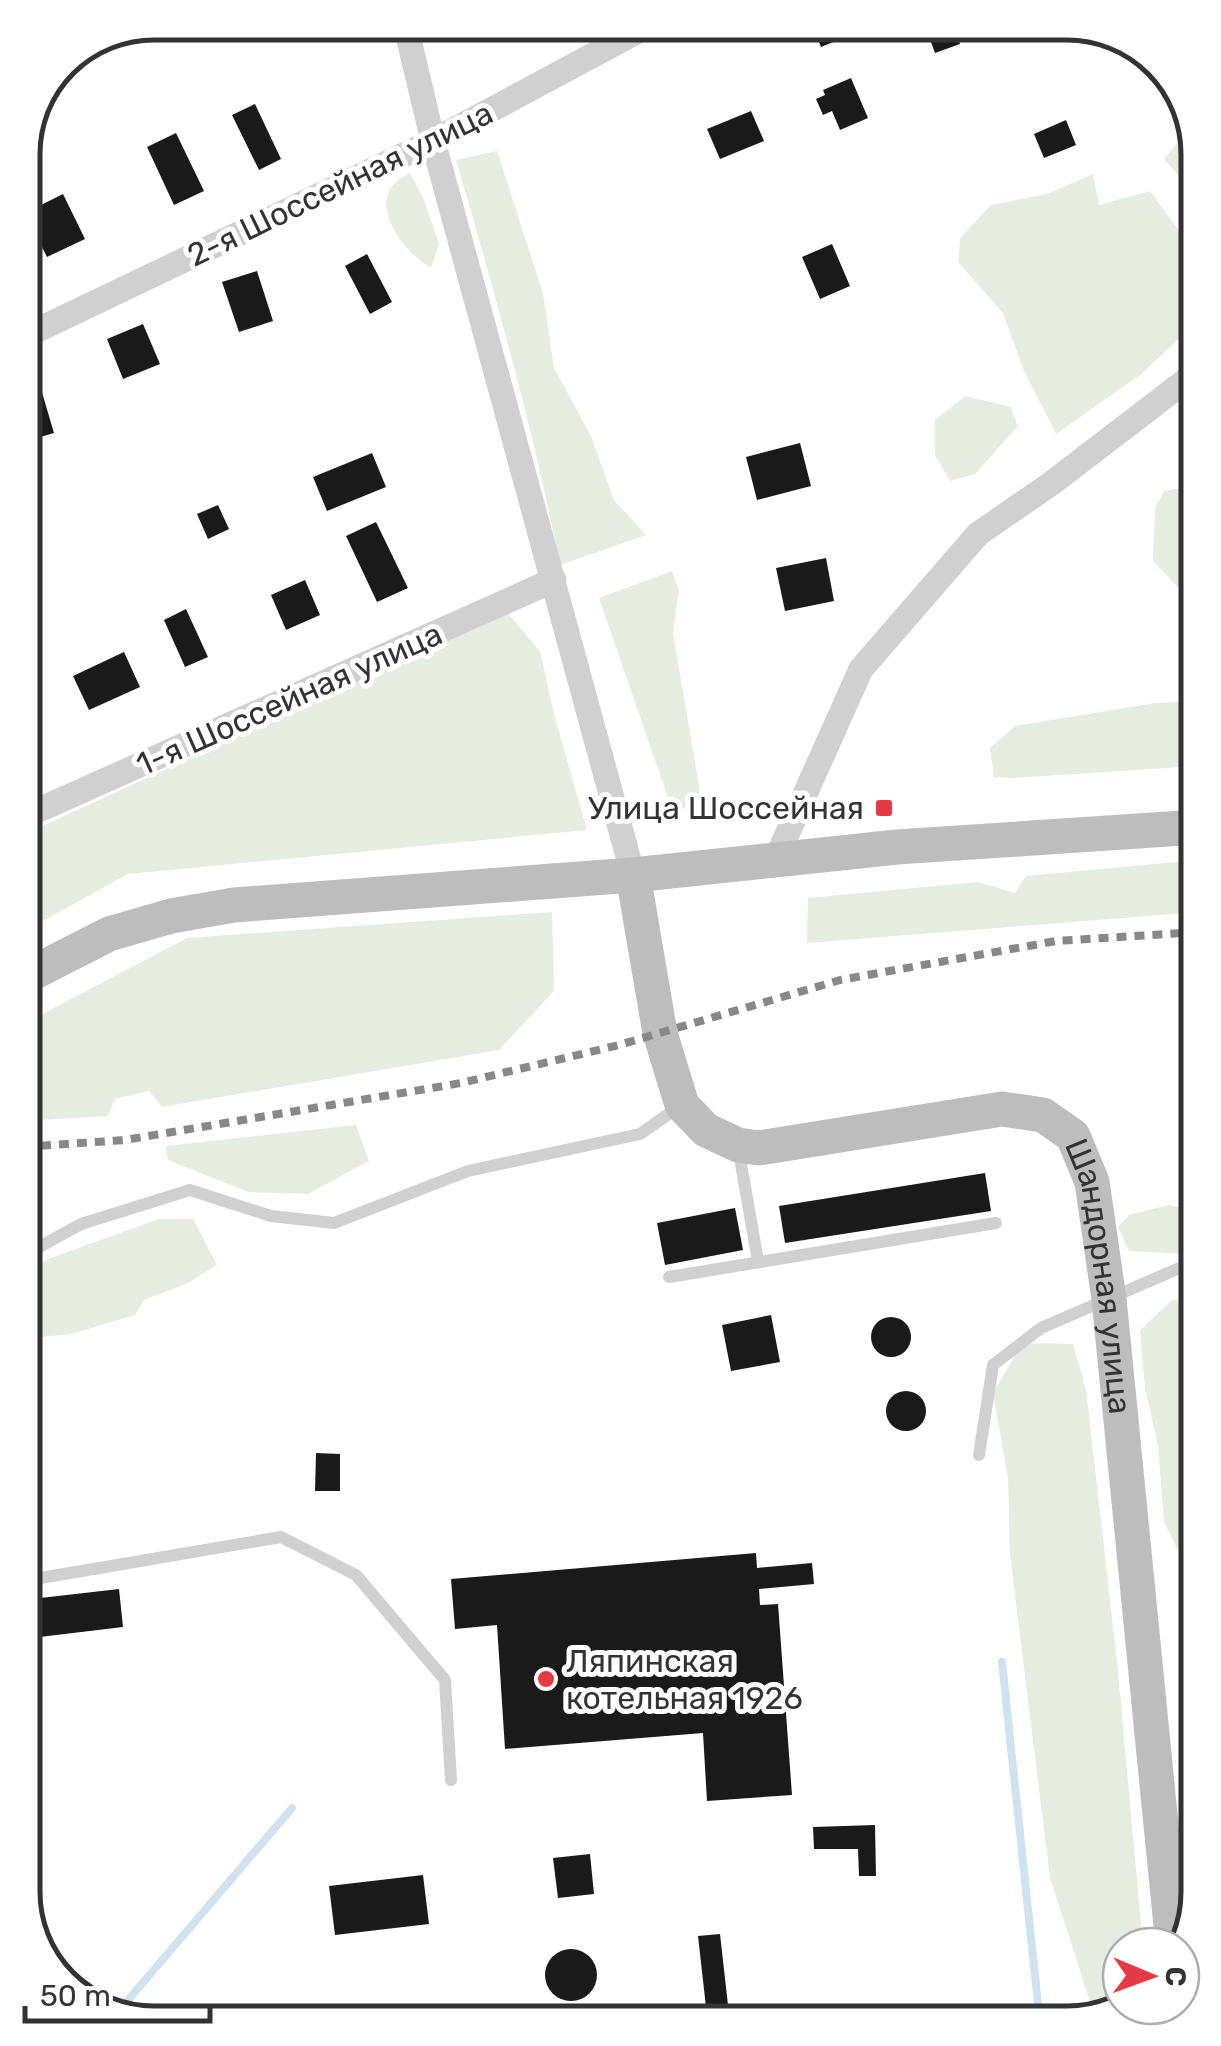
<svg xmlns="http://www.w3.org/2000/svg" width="1221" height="2046" viewBox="0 0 1221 2046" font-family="Rubik,sans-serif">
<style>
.green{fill:#e6ecdf}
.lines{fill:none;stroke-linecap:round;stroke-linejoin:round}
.stream{stroke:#cfe2ee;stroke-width:8}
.building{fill:#1a1a1a}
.lane{stroke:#d0d0d0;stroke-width:12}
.street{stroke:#d0d0d0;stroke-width:25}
.secondary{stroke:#bdbdbd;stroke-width:35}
.rail{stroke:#888;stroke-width:8;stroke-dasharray:10 8;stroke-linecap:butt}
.poi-dot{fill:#e63946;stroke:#fff;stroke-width:4}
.labels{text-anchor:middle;stroke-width:10;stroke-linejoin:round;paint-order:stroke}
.street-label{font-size:32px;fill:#333;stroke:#fff}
.poi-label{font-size:32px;fill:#333;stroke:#fff;text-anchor:end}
.rim{fill:none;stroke:#333;stroke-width:5}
</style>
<rect width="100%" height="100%" fill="#fff"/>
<path class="green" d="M 1192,125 L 1198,154 L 1198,198 L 1164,159 Z
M 497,151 L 543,293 L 554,368 L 591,436 L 614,500 L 646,535 L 560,565 C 533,428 495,294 456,160 Z
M 410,173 L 424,200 L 439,244 L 431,268 C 400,250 360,195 410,173 Z
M 1093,174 L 1099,205 L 1150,191 L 1198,257 L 1198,321 L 1140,375 L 1056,434 L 1024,371 L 1003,313 L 958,262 L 960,238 L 991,205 L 1047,194 Z
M 965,396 L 1011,407 L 1018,426 L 975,474 L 950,481 L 935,455 L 935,420 Z
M 1198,485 L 1198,591 L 1185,595 L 1153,561 L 1155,509 L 1164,491 Z
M 672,571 L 679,590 L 673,633 L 700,792 L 675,818 L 599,598 Z
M 507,612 L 540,651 L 554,714 L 587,830 L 128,874 L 23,932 L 23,835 Z
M 1198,701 L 1198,766 L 1014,778 L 994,777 L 990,748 L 1015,726 L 1155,703 Z
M 1198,860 L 1198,912 L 807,943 L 808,898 L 978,882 L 1015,893 L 1026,876 Z
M 552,912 L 554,991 L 499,1050 L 162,1107 L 149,1091 L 115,1099 L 108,1116 L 23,1121 L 23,1024 L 187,938 Z
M 356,1125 L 369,1161 L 308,1194 L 248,1192 L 168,1160 L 166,1146 Z
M 1169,1205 L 1198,1211 L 1198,1247 L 1186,1254 L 1129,1251 L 1118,1227 L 1129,1215 Z
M 159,1219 L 193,1219 L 217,1265 L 188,1283 L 144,1300 L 135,1315 L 71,1334 L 41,1337 L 23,1315 L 23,1273 L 48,1259 Z
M 1172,1300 L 1198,1301 L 1198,1572 L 1187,1569 L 1164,1522 L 1158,1445 L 1145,1389 L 1140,1330 Z
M 1022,1343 L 1073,1344 L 1086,1389 L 1117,1661 L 1143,1946 L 1121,1946 L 1121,2006 L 1129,2006 L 1125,2010 L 1095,2017 L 1050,1878 L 1010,1555 L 1008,1478 L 993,1393 Z"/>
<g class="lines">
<path class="stream" d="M 1002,1662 L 1040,2023
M 117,2013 L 292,1808"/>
</g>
<path class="building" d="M 811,23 L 855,23 L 858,32 L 821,47 Z
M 924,23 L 953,23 L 960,44 L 935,53 Z
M 851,78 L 868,118 L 840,130 L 832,111 L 823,115 L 816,99 L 825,95 L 823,90 Z
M 255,104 L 281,159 L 259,170 L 232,115 Z
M 751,111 L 764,141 L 720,159 L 707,129 Z
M 1066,120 L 1076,145 L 1044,158 L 1034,134 Z
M 176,133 L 204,191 L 174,205 L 147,147 Z
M 63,194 L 85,239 L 47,257 L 25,213 Z
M 832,244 L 850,286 L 820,299 L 802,257 Z
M 367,254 L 392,302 L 370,314 L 345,266 Z
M 257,271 L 273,321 L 239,332 L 222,282 Z
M 143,324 L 160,364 L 123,379 L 107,339 Z
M 41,389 L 54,433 L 23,442 L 23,395 Z
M 800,443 L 811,486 L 757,500 L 746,457 Z
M 372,453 L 386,487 L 327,511 L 313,477 Z
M 218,505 L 229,529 L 208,539 L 197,514 Z
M 376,522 L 408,588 L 377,602 L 346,536 Z
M 826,558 L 834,601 L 785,611 L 776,568 Z
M 305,580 L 320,615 L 286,630 L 271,595 Z
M 186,609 L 208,657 L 185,667 L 164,620 Z
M 124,652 L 140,687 L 89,710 L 73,676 Z
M 985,1173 L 991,1211 L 785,1243 L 779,1206 Z
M 735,1208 L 743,1250 L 665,1265 L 657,1223 Z
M 771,1315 L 780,1362 L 731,1371 L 722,1325 Z
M871 1337a20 20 0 1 1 40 0a20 20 0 1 1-40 0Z
M886 1411a20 20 0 1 1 40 0a20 20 0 1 1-40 0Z
M 316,1453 L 340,1454 L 340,1491 L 315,1491 Z
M 756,1553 L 757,1568 L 812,1563 L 814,1584 L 759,1589 L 760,1605 L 778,1604 L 792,1795 L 707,1801 L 703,1733 L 505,1749 L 497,1625 L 455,1629 L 451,1579 Z
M 119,1589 L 123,1627 L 23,1639 L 23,1600 Z
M 875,1825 L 876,1876 L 859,1876 L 858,1849 L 814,1849 L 813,1827 Z
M 590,1854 L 594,1894 L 558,1898 L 553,1858 Z
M 423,1875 L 429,1924 L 335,1935 L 329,1886 Z
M 720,1934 L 729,2014 L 707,2016 L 698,1936 Z
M545 1975a26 26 0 1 1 52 0a26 26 0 1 1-52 0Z"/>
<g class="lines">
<path class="lane" d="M 738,1147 L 758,1261
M 23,1256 L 81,1224 L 190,1190 L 271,1216 L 334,1223 L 468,1171 L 640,1134 L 680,1106
M 669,1277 L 996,1223
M 979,1455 L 993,1365 L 1041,1328 L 1198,1260
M 23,1581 L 281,1537 L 356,1575 L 445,1680 L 451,1780"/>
<path class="street" d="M 405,23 L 433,141 L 633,875
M 23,337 L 433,141 L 653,23
M 23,817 L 554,580
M 776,859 L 861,669 L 978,534 L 1052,483 L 1198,371"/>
<g class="secondary">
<path id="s1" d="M 633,875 L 660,1033 L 682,1105 L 706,1130 L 738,1145 L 759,1148 L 1002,1109 L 1043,1115 L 1073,1136 L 1092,1182 L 1109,1299 L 1173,1946"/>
<path d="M 23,978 L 109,934 L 171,916 L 234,905 L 633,875 L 897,847 L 1198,827"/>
</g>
<path class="rail" d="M 23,1147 L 125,1140 L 461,1083 L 619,1045 L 840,980 L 1056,941 L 1198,932"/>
</g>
<g class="poi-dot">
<rect x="874" y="798" width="20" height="20" rx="5"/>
<circle cx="546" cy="1679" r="10"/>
</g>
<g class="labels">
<g class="street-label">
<text transform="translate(340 184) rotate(-26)" y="11">2-я Шоссейная улица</text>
<text transform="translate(289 699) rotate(-24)" y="11">1-я Шоссейная улица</text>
<text dy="11" stroke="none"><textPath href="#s1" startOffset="795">Шандорная улица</textPath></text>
</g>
<g class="poi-label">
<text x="864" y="819">Улица Шоссейная</text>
<text x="566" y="1672" text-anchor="start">Ляпинская<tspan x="566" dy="37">котельная 1926</tspan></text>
</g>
</g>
<path d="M0 0H1221V2046H0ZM154 40H1067A114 114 0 0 1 1181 154V1892A114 114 0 0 1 1067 2006H154A114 114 0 0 1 40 1892V154A114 114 0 0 1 154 40Z" fill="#fff" fill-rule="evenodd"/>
<path class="rim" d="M154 40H1067A114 114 0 0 1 1181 154V1892A114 114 0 0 1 1067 2006H154A114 114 0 0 1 40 1892V154A114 114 0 0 1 154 40Z"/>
<g transform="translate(1151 1976) rotate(91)"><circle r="48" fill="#ffffff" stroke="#adadad" stroke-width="2.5"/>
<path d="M0-8L18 38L0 25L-18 38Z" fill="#e63946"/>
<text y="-15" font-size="28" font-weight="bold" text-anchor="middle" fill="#333333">С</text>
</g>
<path d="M25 2006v15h185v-15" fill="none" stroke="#333333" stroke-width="5"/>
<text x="40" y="2006" font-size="30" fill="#333333" stroke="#ffffff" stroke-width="8" paint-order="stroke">50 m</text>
</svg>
